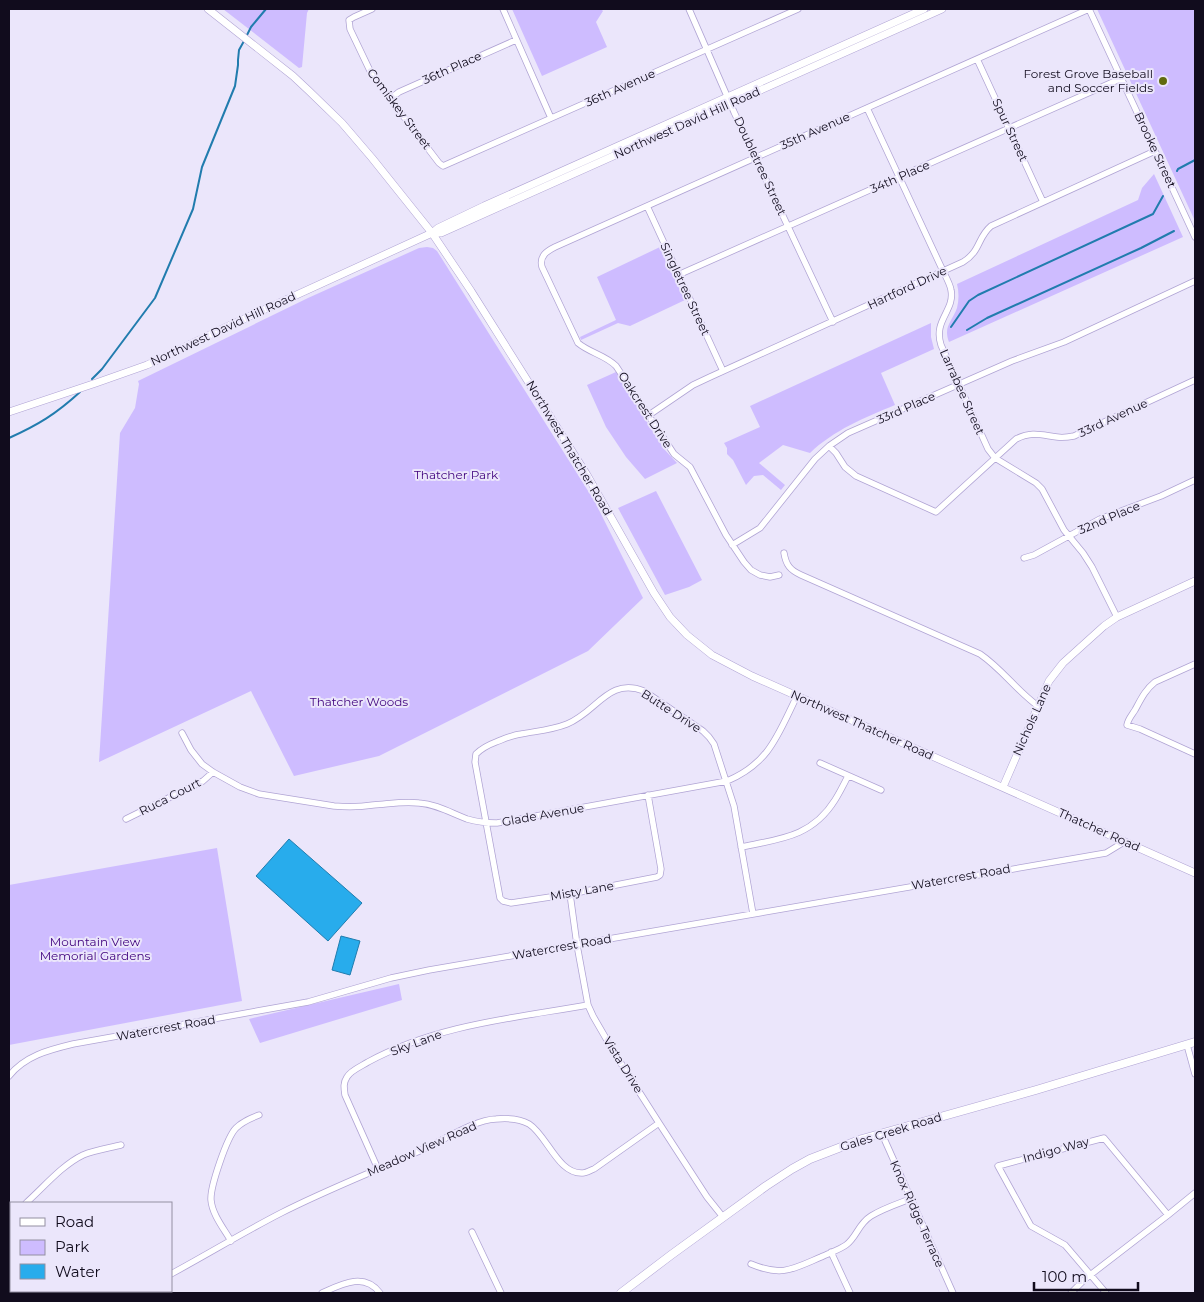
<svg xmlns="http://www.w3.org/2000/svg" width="1204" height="1302" viewBox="0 0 1204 1302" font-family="Montserrat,sans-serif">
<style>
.green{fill:#cebcff}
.water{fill:#28acec;stroke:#217cae}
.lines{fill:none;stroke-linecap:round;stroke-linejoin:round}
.stream{stroke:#217cae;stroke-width:2}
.minor-casing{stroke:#b0a4d4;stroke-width:7}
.tertiary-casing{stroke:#b0a4d4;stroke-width:8}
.secondary-casing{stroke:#b0a4d4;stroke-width:9}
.minor{stroke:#fff;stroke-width:5.5}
.tertiary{stroke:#fff;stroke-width:7}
.secondary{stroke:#fff;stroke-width:8}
.poi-dot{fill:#606a0f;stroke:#ebe6fb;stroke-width:2}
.labels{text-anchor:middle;stroke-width:4;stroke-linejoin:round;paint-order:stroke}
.street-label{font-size:12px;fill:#110c1d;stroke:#ebe6fb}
.poi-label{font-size:12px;fill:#110c1d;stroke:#ebe6fb;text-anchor:end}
.park-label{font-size:12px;fill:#3f027d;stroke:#ebe6fb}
</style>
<rect width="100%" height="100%" fill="#ebe6fb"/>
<path class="green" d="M 223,9 L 309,9 L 307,13 L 302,67 L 299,68 Z
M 512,9 L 601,9 L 603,11 L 596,22 L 607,47 L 542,76 Z
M 1097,9 L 1195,9 L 1195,221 Z
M 1154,174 L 1183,237 L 949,342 C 943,326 952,322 957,308 C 959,300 959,292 957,284 L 1138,200 L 1142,188 Z
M 427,247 L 433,248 L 437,251 L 595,502 L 643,598 L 588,651 L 379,756 L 294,776 L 251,691 L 99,762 L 120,433 L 135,408 L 139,384 L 138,381 L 308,298 L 419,248 Z
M 660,247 L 685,300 L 630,326 L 618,323 L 581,340 L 580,337 L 616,320 L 597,277 Z
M 931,323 L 931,337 L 934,349 L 881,373 L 895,405 C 864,418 834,430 810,453 L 783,445 L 759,463 L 785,485 L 781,490 L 763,475 L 754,476 L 746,485 L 733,460 L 727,454 L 727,448 L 724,443 L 760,427 L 750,406 Z
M 616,372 L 664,449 L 677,463 L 645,479 L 626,457 L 606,427 L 587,385 Z
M 656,491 L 702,580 L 689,587 L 665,595 L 618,508 Z
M 217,848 L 242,1001 L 9,1045 L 9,885 Z
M 399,984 L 402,1000 L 260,1043 L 249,1019 Z"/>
<path class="water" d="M 289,839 L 362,903 L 328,941 L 256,876 Z
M 341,936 L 360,941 L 350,975 L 332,970 Z"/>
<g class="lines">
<path class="stream" d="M 246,37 L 251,27 L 266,9
M 1177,171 L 1178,169 L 1195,160
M 951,327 L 969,301 L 978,295 L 1153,214 L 1163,196
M 967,330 L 987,318 L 1141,248 L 1174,231
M 92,379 L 102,369 L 155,298 L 193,209 L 202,167 L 235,86 L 238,65 L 238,60 L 239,50 L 244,41
M 9,438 C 38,425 56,414 80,392"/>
<defs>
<path id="minor" d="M 372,9 L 354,17 L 349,20 L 350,29 L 372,75 L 439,163 L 443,166 L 798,9
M 503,9 L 551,118
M 689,9 L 734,112 L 833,322
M 1089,9 L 1195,237
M 977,59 L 1043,202
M 390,99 L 399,92 L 516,40
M 867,108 L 943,271 C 946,277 950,284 951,290 C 955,311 933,320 941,345 L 988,449 L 995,458 L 1036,483 L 1042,489 L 1064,530 L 1083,553 L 1092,567 L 1117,617
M 647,206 L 723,371
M 678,275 L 1122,78
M 649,415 L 693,385 L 710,377 L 963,262 C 981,251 977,238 991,226 L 1155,151
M 829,446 L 836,453 L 845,467 L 856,476 L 936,512 L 1016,439 C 1032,431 1041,435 1057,437 C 1063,438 1069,437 1074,436 L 1195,380
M 732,545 L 760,528 L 815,459 L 829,446 L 848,433 L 1012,361 L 1064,342 L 1195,281
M 784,553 C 786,565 790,570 801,575 L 980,654 C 1002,669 1017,691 1038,706
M 1024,558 L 1034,555 L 1100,519 L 1161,496 L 1195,480
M 779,575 L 770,577 L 760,575 L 751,570 L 744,562 L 726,535 L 690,467 L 674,454 L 616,366 C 605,355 590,353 578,343 L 542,267 C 539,256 547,251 555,247 L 1089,9
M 1195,664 L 1155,682 C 1145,690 1141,699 1135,710 C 1132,715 1128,719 1127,725 L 1140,729 L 1195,754
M 182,733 L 191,750 L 202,764 L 213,772 L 240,787 L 259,794 L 334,806 C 347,807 360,807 373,805 C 389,804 403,801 419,803 C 436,804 451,813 467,819 C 477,822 487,823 497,823 L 727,781 C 770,763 778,734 797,696
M 820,763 L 881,790
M 648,795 L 661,869 L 660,875 L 657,877 L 570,894 L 511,903 L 503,901 L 500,898 L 475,762 L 476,754 C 482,748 488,745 496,742 C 504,739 512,735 521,734 C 537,731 552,730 567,724 C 597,712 608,677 644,691 L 703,731 L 709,737 L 714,744 L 734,806 L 753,914
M 126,819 L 203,781 L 213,772
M 741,847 C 780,839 812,837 835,800 C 840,792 844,784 848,776
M 570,894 L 577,945 L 588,1005 L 593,1016 L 615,1054 L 659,1123 L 707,1197 L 723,1217
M 1187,1045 L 1195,1074
M 9,1076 C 25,1056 48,1050 73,1044 L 308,1002 L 391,978 L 429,970 L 1106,853 L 1124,842
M 882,1134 L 953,1293
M 378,1169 L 345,1095 C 344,1088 343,1083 347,1077 C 351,1070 362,1066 368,1062 C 436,1025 514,1018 588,1005
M 26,1203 C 43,1188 62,1165 83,1155 C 95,1150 109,1148 121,1145
M 9,1209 L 11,1212
M 9,1220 L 11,1217
M 472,1232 L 501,1293
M 231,1241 C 224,1229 212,1214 211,1200 C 210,1187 227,1137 236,1128 C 243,1121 251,1118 259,1115
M 831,1252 L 850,1293
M 751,1264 C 782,1277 793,1269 821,1257 C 829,1253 839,1250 846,1245 C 857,1237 858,1224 871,1216 C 882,1209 897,1204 910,1199
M 171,1274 C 208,1254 244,1232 281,1213 C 328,1189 378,1170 426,1148 C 446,1139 474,1120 496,1119 C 507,1118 519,1118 529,1124 C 547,1135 558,1175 583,1173 C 586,1173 591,1170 594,1169 L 659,1123
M 29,1293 L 31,1291
M 154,1293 L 155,1291
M 322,1293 C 342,1284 364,1272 380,1293
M 1071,1293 L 1085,1279 L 1168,1215 L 1195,1193
M 1106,1293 L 1065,1245 L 1031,1226 L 998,1166 L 1104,1138 L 1168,1215"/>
<path id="tertiary" d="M 208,9 L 293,76 L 309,91 L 342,123 L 372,158 L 432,233 L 471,291 L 587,475 L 654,593 L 670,617 L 687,635 L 712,655 L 752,676 L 1195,873
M 432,233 L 441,233 L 942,9
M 9,412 L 96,383 L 147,365 L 224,328 L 432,233 L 438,228 L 484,206 L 924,9
M 1003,787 L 1049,681 L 1063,663 L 1104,626 L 1117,617 L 1195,581"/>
<path id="secondary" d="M 621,1293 L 671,1255 L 766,1186 L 792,1169 L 810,1159 L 862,1139 L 1036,1090 L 1195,1042"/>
</defs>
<use href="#minor" class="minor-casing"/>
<use href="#tertiary" class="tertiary-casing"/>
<use href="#secondary" class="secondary-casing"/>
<use href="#minor" class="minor"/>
<use href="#tertiary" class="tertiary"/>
<use href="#secondary" class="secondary"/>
</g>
<circle class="poi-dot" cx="1163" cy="81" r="5"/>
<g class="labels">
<g class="street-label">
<text transform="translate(452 68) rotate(-24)" y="4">36th Place</text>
<text transform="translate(620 88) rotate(-24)" y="4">36th Avenue</text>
<text transform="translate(399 109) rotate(53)" y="4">Comiskey Street</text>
<text transform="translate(687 123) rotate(-24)" y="4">Northwest David Hill Road</text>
<text transform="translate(1010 130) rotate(65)" y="4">Spur Street</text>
<text transform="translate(815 131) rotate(-24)" y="4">35th Avenue</text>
<text transform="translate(1155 150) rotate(65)" y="4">Brooke Street</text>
<text transform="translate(760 166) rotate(65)" y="4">Doubletree Street</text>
<text transform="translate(900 177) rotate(-24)" y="4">34th Place</text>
<text transform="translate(907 288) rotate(-25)" y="4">Hartford Drive</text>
<text transform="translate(685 289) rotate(65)" y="4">Singletree Street</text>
<text transform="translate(223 329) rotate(-25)" y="4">Northwest David Hill Road</text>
<text transform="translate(962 392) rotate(66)" y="4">Larrabee Street</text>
<text transform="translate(906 408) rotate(-24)" y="4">33rd Place</text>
<text transform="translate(645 410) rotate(57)" y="4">Oakcrest Drive</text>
<text transform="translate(1113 418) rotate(-25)" y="4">33rd Avenue</text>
<text transform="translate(569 448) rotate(59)" y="4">Northwest Thatcher Road</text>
<text transform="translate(1109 518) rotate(-23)" y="4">32nd Place</text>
<text transform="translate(671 711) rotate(33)" y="4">Butte Drive</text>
<text transform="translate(1032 720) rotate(-66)" y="4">Nichols Lane</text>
<text transform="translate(862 725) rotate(24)" y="4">Northwest Thatcher Road</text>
<text transform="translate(170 797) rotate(-27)" y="4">Ruca Court</text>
<text transform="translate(543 815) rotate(-10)" y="4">Glade Avenue</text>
<text transform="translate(1099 830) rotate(24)" y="4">Thatcher Road</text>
<text transform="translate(961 877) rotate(-10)" y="4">Watercrest Road</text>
<text transform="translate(582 891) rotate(-10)" y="4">Misty Lane</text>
<text transform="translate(562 947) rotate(-10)" y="4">Watercrest Road</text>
<text transform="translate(166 1028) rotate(-10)" y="4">Watercrest Road</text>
<text transform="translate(416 1043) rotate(-20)" y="4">Sky Lane</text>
<text transform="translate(623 1065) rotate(58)" y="4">Vista Drive</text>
<text transform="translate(891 1132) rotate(-17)" y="4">Gales Creek Road</text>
<text transform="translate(422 1149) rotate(-24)" y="4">Meadow View Road</text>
<text transform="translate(1056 1150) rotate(-15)" y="4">Indigo Way</text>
<text transform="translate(917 1214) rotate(66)" y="4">Knox Ridge Terrace</text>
</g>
<g class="poi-label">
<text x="1153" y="78">Forest Grove Baseball<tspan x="1153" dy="14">and Soccer Fields</tspan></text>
</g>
<g class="park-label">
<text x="456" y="479">Thatcher Park</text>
<text x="359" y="706">Thatcher Woods</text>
<text x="95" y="946">Mountain View<tspan x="95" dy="14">Memorial Gardens</tspan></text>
</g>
</g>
<rect width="1204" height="1302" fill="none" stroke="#110c1d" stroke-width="20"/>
<rect x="10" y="1202" width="162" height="90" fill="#ebe6fb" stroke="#948fa2"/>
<rect x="20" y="1218" width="25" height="8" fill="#ffffff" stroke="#948fa2"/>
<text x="55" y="1227" font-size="15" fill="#110c1d">Road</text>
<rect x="20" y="1240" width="25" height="15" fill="#cebcff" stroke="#948fa2"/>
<text x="55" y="1252" font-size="15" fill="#110c1d">Park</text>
<rect x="20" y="1264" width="25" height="15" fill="#28acec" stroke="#948fa2"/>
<text x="55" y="1277" font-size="15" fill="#110c1d">Water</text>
<path d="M1034 1282v8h104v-8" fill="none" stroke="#110c1d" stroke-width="2.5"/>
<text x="1042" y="1282" font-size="15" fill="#110c1d" stroke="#ebe6fb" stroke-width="4" paint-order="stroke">100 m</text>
</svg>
